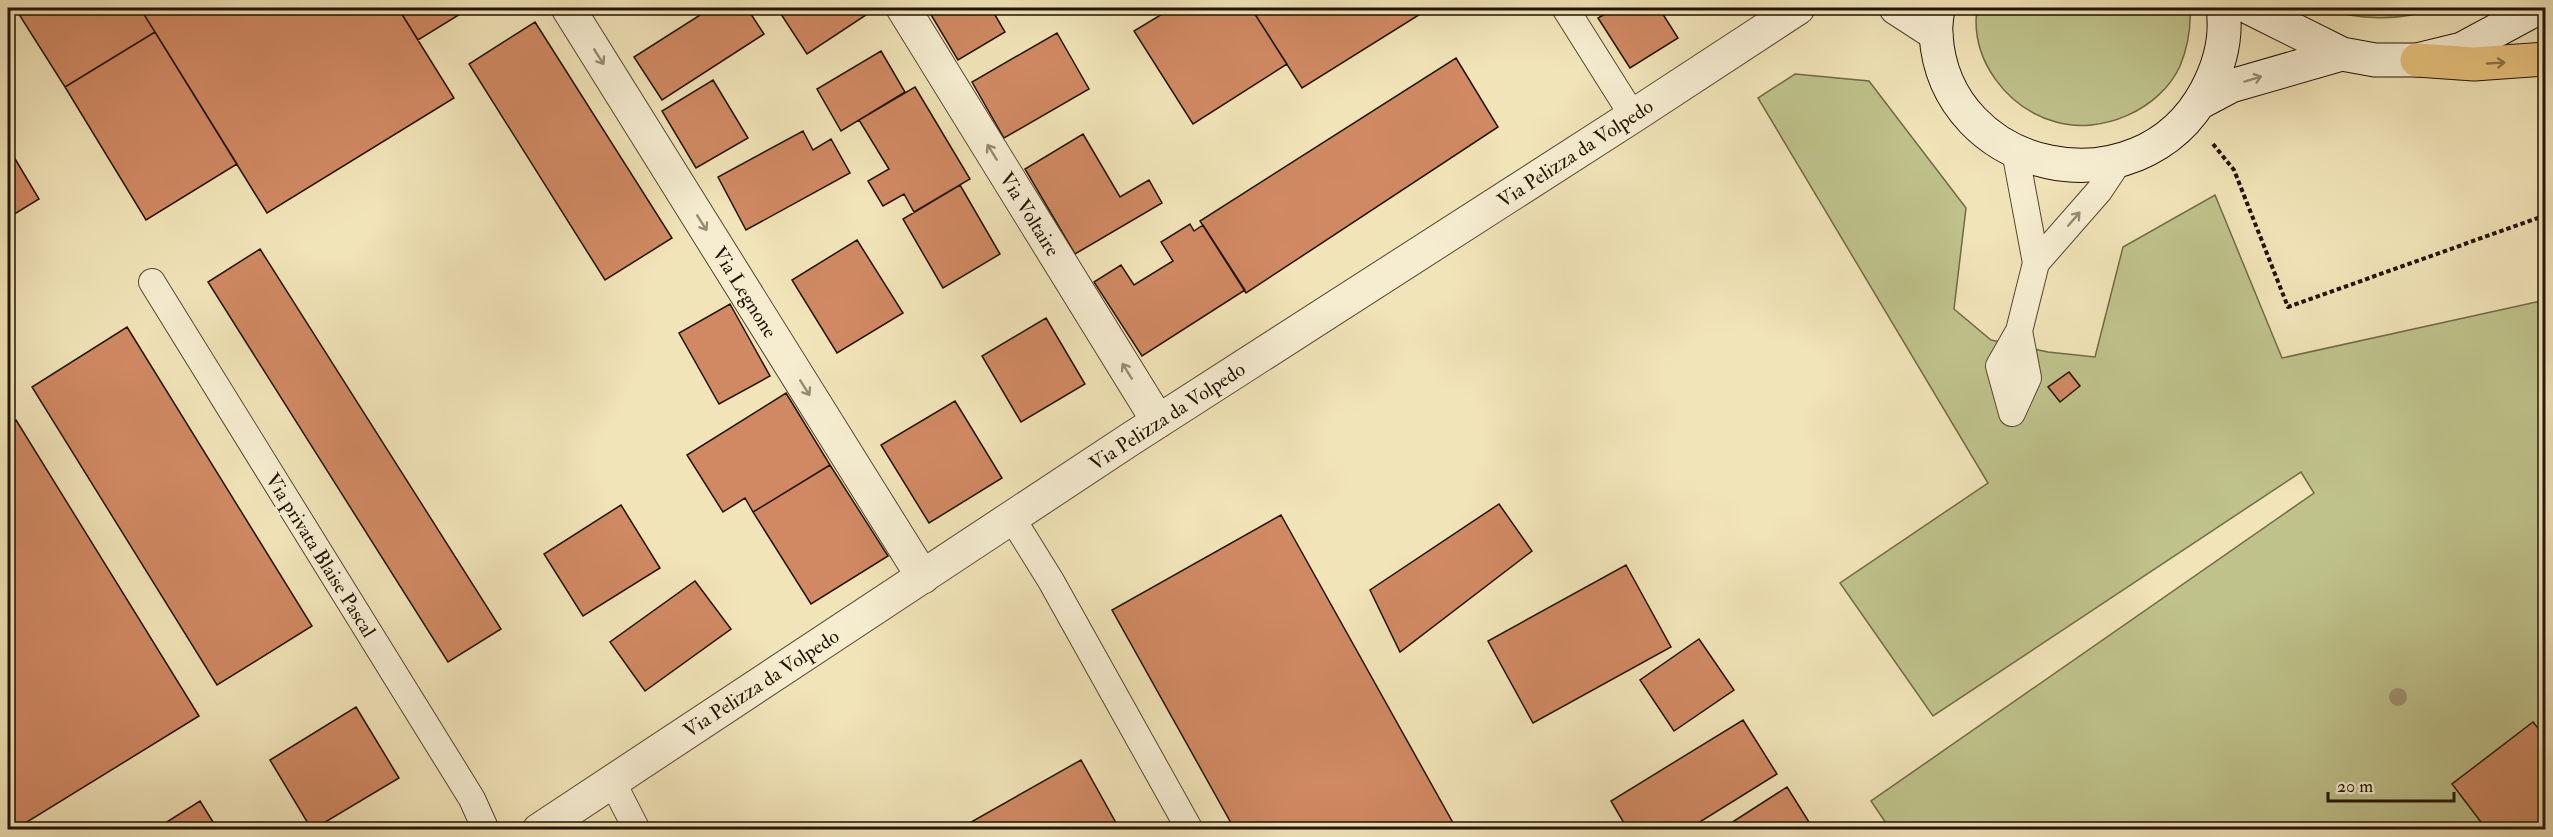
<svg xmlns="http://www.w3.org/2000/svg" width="2553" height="837" viewBox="0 0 2553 837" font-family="'IM FELL Double Pica',serif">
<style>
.green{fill:#bfc28b;stroke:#706a47;stroke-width:1.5}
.building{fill:#d08963;stroke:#211303;stroke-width:1.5}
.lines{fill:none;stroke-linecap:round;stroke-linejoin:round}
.service-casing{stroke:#554730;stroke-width:28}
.minor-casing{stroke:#554730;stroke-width:35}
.tertiary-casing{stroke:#554730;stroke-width:35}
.secondary-casing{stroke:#211303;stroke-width:35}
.trunk-casing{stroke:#211303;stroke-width:35}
.path{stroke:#211303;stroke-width:4;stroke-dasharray:4.5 3;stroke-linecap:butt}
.service{stroke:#f6edd1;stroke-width:26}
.minor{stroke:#f6edd1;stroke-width:33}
.tertiary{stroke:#f6edd1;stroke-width:33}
.secondary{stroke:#f6edd1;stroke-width:33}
.trunk{stroke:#e8c27c;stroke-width:33}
.tree{fill:#9d936f}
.oneway{stroke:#968b74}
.oneway2{stroke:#8e7346}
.labels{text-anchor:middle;stroke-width:4.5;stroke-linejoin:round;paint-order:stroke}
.street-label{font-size:20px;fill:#211303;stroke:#f6edd1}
</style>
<rect width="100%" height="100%" fill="#f1e4b8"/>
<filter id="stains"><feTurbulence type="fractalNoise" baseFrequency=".00333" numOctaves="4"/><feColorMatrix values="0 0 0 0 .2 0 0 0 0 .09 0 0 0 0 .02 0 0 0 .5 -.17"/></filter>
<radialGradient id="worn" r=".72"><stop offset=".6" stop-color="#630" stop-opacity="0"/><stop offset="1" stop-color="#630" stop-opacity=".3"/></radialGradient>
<path class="green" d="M 1977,8 L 2190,8 C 2191,27 2188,47 2180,66 C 2160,110 2101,135 2056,122 C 2006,108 1970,59 1977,8 Z
M 2323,8 L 2434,8 C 2401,22 2357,20 2323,8 Z
M 1795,74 L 1869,81 L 1966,208 L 1954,309 L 1991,340 L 2048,352 L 2095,357 L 2123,247 L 2215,195 L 2282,358 L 2545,300 L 2545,829 L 1890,829 L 1871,801 L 2314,493 L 2301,472 L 1933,716 L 1840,583 L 1988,483 L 1758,98 Z"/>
<path class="building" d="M 15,8 L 140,8 L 155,32 L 65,87 Z
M 140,8 L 398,8 L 454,98 L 267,213 Z
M 398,8 L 470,8 L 418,40 Z
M 711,8 L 747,8 L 764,34 L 662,100 L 634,57 Z
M 777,8 L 870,8 L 872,11 L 807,54 Z
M 927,8 L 991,8 L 1005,32 L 958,60 Z
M 1172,8 L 1251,8 L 1287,64 L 1193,124 L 1134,31 Z
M 1251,8 L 1430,8 L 1302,88 Z
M 1615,8 L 1659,8 L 1678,38 L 1630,68 L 1598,18 Z
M 535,22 L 672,238 L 605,280 L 469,64 Z
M 155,32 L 237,164 L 146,220 L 65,87 Z
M 1057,33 L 1089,89 L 1004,138 L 972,82 Z
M 881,51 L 905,92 L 841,131 L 817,89 Z
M 1456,58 L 1498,127 L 1246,293 L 1200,221 Z
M 713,80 L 748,138 L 696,168 L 662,111 Z
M 915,87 L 970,179 L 914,212 L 904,194 L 883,206 L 868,181 L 889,169 L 859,120 Z
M 803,131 L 813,150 L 831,139 L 850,173 L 746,230 L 718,177 Z
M 1083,134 L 1120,197 L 1149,180 L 1162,203 L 1075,254 L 1025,169 Z
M 8,147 L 39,199 L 8,218 Z
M 960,185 L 1000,254 L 943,288 L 903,219 Z
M 1190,224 L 1194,231 L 1203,225 L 1245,290 L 1142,356 L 1094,282 L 1121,265 L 1134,285 L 1173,261 L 1161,242 Z
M 857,240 L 903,313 L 837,353 L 792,280 Z
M 260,249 L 501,629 L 448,662 L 208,282 Z
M 730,304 L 770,376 L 719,404 L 679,333 Z
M 1046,318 L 1085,384 L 1021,422 L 982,356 Z
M 127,327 L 312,626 L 217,685 L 32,387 Z
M 2069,372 L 2080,386 L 2060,402 L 2048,387 Z
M 786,393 L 830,465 L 753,512 L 745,498 L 723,512 L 687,455 Z
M 955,401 L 1002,478 L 929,523 L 881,445 Z
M 16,420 L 199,716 L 14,830 L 8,830 L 8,425 Z
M 830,465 L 888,556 L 811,604 L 753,512 Z
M 1499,504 L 1532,551 L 1400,652 L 1370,590 Z
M 621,505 L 660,568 L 583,616 L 544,554 Z
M 1281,515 L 1457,830 L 1235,830 L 1112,610 Z
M 1626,565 L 1671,647 L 1533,723 L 1488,641 Z
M 695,581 L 731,629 L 645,691 L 610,642 Z
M 1699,639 L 1734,690 L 1674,731 L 1640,680 Z
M 356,707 L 399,778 L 312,830 L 270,760 Z
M 1743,720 L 1777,774 L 1687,830 L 1628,830 L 1611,801 Z
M 2533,722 L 2546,738 L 2546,830 L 2487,830 L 2452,784 Z
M 1081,760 L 1120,830 L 957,830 Z
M 1787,787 L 1814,830 L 1720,830 Z
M 200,801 L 218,830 L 154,830 Z"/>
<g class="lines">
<defs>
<path id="service" d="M 1565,8 L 1633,116
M 2036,263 L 2099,191 L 2119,161
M 152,282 L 472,799 L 486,830
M 2012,413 L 1999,366 L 2019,331 L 2036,263 L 2015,151
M 2012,413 L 2028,378 L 2019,331
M 1012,518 L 1051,581 L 1190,830
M 612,781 L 637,830"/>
<path id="minor" d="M 568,8 L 923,577
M 903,8 L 1158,421"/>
<path id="tertiary" d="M 1896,8 L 1936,34
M 539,830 L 1129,440 L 1633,116 L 1798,8"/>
<path id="secondary" d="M 1938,8 C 1937,16 1935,26 1936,35 C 1945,175 2139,215 2206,91 C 2220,65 2227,36 2223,8
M 2250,8 L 2342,54 L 2375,60 L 2417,60 L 2462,49 L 2538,8
M 2199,103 L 2231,86 L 2342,54"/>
<path id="trunk" d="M 2417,60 L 2474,64 L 2546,59"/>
</defs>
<use href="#service" class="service-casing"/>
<use href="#minor" class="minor-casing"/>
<use href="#tertiary" class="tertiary-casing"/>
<use href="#secondary" class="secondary-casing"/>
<use href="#trunk" class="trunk-casing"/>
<path class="path" d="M 2213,144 L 2234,170 L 2288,307 L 2546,215"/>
<use href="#service" class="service"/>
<use href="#minor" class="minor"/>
<use href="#tertiary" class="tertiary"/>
<use href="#secondary" class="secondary"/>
<use href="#trunk" class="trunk"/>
</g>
<circle class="tree" cx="2398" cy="697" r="9"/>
<defs><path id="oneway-shaft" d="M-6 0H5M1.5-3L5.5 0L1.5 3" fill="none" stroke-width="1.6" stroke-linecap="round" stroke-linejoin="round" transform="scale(1.5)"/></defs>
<g class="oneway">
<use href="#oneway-shaft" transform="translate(599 57) rotate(58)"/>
<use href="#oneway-shaft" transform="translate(2253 79) rotate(-17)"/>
<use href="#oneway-shaft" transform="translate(992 152) rotate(-122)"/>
<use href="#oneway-shaft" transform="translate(2074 219) rotate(-49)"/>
<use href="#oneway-shaft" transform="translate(702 223) rotate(58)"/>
<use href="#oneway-shaft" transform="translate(1127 371) rotate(-122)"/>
<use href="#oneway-shaft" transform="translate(805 388) rotate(58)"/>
</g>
<use class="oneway2" href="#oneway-shaft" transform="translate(2496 63) rotate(-3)"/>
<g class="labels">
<g class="street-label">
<text transform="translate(1575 153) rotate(-33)" y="7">Via Pelizza da Volpedo</text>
<text transform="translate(1030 214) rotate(58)" y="7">Via Voltaire</text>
<text transform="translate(745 292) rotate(58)" y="7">Via Legnone</text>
<text transform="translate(1167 416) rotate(-33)" y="7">Via Pelizza da Volpedo</text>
<text transform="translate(321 555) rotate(58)" y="7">Via privata Blaise Pascal</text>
<text transform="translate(761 683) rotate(-33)" y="7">Via Pelizza da Volpedo</text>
</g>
</g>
<rect width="2553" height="837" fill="none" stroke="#f1e4b8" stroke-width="30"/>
<rect x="9" y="9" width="2535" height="819" fill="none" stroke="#211303" stroke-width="3"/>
<rect x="15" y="15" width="2523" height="807" fill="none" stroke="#211303" stroke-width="1.5"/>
<path d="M2328 792v9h126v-9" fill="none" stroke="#211303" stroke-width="3"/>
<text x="2337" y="792" font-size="18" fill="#211303" stroke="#f6edd1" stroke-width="4.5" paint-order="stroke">20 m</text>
<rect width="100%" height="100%" filter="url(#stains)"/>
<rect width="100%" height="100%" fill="url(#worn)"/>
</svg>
